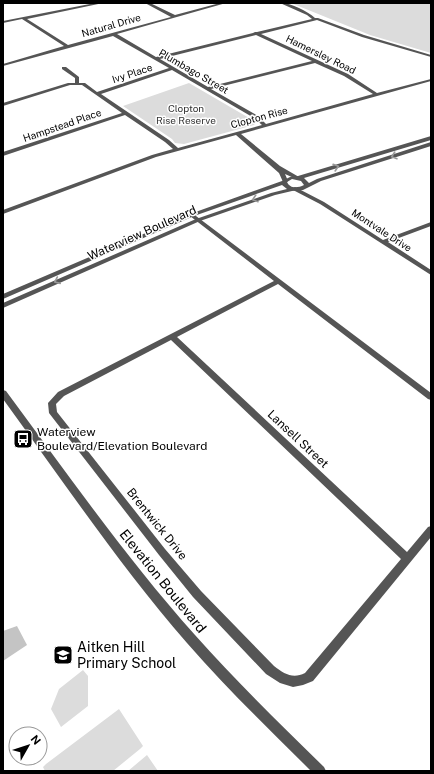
<svg xmlns="http://www.w3.org/2000/svg" width="434" height="774" viewBox="0 0 434 774" font-family="'Public Sans',sans-serif">
<style>
.green{fill:#dcdcdc}
.building{fill:#c4c4c4}
.lines{fill:none;stroke-linecap:round;stroke-linejoin:round}
.minor{fill:#555;fill-rule:evenodd}
.tertiary{fill:#555;fill-rule:evenodd}
.oneway{stroke:#999}
.labels{text-anchor:middle;stroke-width:3;stroke-linejoin:round;paint-order:stroke}
.far-street-label{font-size:10px;fill:#000;stroke:#fff}
.far-park-label{font-size:10px;fill:#333;stroke:#fff}
.street-label{font-size:12px;fill:#000;stroke:#fff}
.poi-label{font-size:12px;fill:#000;stroke:#fff;text-anchor:start}
.near-street-label{font-size:14px;fill:#000;stroke:#fff}
.near-poi-label{font-size:14px;fill:#000;stroke:#fff;text-anchor:start}
</style>
<rect width="100%" height="100%" fill="#fff"/>
<path class="green" d="M 291,3 L 431,3 L 431,53 L 370,35 Z
M 189,83 L 256,122 L 254,125 L 184,144 L 175,143 L 172,139 L 123,106 Z
M 83,670 L 88,676 L 88,706 L 61,727 L 51,709 L 59,689 Z
M 119,709 L 143,746 L 140,749 L 113,771 L 45,771 L 43,767 L 46,764 Z
M 147,755 L 158,771 L 128,771 Z"/>
<path class="building" d="M 17,626 L 27,645 L 3,661 L 3,631 Z"/>
<g class="lines">
<path class="minor" d="M 95,3 L 103,3 L 27,19 L 68,45 L 171,17 L 145,3 L 150,3 L 175,15 L 220,3 L 226,3 L 117,34 L 156,57 L 253,33 L 255,32 L 257,32 L 312,19 L 307,15 L 280,3 C 292,3 307,11 315,18 L 318,18 L 364,35 L 431,55 L 431,57 L 362,37 L 317,20 L 261,34 L 348,74 L 377,93 L 431,79 L 431,81 L 241,134 L 280,166 L 299,177 L 294,178 L 285,174 L 288,181 L 287,182 L 283,182 L 279,173 L 236,135 L 156,157 L 3,214 L 3,210 L 152,155 L 173,149 L 165,142 L 125,115 L 3,156 L 3,152 L 122,113 L 82,85 L 70,85 L 3,106 L 3,103 L 68,83 L 75,83 L 75,78 L 62,69 L 62,67 L 66,67 L 79,77 L 79,83 L 85,83 L 97,92 L 169,68 L 113,36 L 3,66 L 3,64 L 64,46 L 22,19 L 3,23 L 3,21 ZM 256,35 L 312,61 L 208,87 L 160,59 ZM 315,63 L 344,76 L 373,94 L 266,124 L 258,116 L 211,89 ZM 172,70 L 254,118 L 262,125 L 178,148 L 169,140 L 101,94 Z
M 295,187 L 324,202 L 383,240 L 431,222 L 431,226 L 388,242 L 431,270 L 431,275 L 320,204 L 293,190 L 293,188 Z
M 192,213 L 431,393 L 431,400 L 428,399 L 278,284 L 177,337 L 407,552 L 428,527 L 431,526 L 431,537 L 313,681 L 303,685 L 293,687 L 280,683 L 266,674 L 193,597 L 159,555 L 49,413 L 48,403 L 58,392 L 274,281 L 190,216 L 189,215 ZM 171,340 L 401,559 L 305,673 C 293,679 284,674 274,666 L 201,591 L 165,549 L 57,412 L 56,404 L 64,396 Z"/>
<path class="tertiary" d="M 431,136 L 431,140 L 304,178 L 309,183 L 317,179 L 431,142 L 431,146 L 321,181 L 303,190 L 292,191 L 275,195 L 200,221 L 3,308 L 3,303 L 196,219 L 271,193 L 287,189 L 282,185 L 194,216 L 3,299 L 3,294 L 190,214 L 282,181 L 290,177 L 298,176 ZM 292,179 L 301,181 L 304,185 C 298,188 290,189 287,182 Z
M 3,390 L 6,391 C 67,473 126,558 195,635 C 236,681 280,724 324,767 L 326,771 L 311,771 C 269,729 226,688 187,643 C 120,566 63,481 3,399 Z"/>
</g>
<defs><path id="oneway-chevron" d="M-2-3.5L2.5 0L-2 3.5" fill="none" stroke-width="1.6" stroke-linecap="round" stroke-linejoin="round"/></defs>
<g class="oneway">
<use href="#oneway-chevron" transform="translate(394 156) rotate(162)"/>
<use href="#oneway-chevron" transform="translate(336 167) rotate(-17)"/>
<use href="#oneway-chevron" transform="translate(255 199) rotate(162)"/>
<use href="#oneway-chevron" transform="translate(57 281) rotate(156)"/>
</g>
<defs>
<symbol id="bus-square" viewBox="-11 -11 22 22"><rect x="-9" y="-9" width="18" height="18" rx="4" fill="#000" stroke="#fff"/><path d="M-5-6H5V4H4V6H2V4H-2V6H-4V4H-5ZM-3.5-4V0h7V-4ZM-3.5 1.2v1.5H-2V1.2ZM2 1.2v1.5H3.5V1.2Z" fill="#fff"/></symbol>
<symbol id="school-square" viewBox="-11 -11 22 22"><rect x="-9" y="-9" width="18" height="18" rx="4" fill="#000" stroke="#fff"/><path d="M0-5L7-2L0 1L-7-2ZM-4 1L0 2.5L4 1V4Q0 6-4 4Z" fill="#fff"/></symbol>
</defs>
<g fill-rule="evenodd">
<use href="#bus-square" x="12" y="428" width="22" height="22"/>
<use href="#school-square" x="52" y="644" width="22" height="22"/>
</g>
<g class="labels">
<g class="far-street-label">
<text transform="translate(111 25) rotate(-16)" y="4">Natural Drive</text>
<text transform="translate(321 54) rotate(26)" y="4">Hamersley Road</text>
<text transform="translate(194 71) rotate(30)" y="4">Plumbago Street</text>
<text transform="translate(132 73) rotate(-18)" y="4">Ivy Place</text>
<text transform="translate(259 117) rotate(-15)" y="4">Clopton Rise</text>
<text transform="translate(62 125) rotate(-19)" y="4">Hampstead Place</text>
<text transform="translate(382 230) rotate(33)" y="4">Montvale Drive</text>
</g>
<g class="far-park-label">
<text x="186" y="112">Clopton<tspan x="186" dy="12">Rise Reserve</tspan></text>
</g>
<g class="street-label">
<text transform="translate(142 233) rotate(-24)" y="4">Waterview Boulevard</text>
<text transform="translate(298 439) rotate(43)" y="4">Lansell Street</text>
<text transform="translate(157 524) rotate(51)" y="4">Brentwick Drive</text>
</g>
<g class="poi-label">
<text x="37" y="436">Waterview<tspan x="37" dy="14">Boulevard/Elevation Boulevard</tspan></text>
</g>
<g class="near-street-label">
<text transform="translate(163 581) rotate(51)" y="5">Elevation Boulevard</text>
</g>
<g class="near-poi-label">
<text x="77" y="652">Aitken Hill<tspan x="77" dy="16">Primary School</tspan></text>
</g>
</g>
<rect width="434" height="774" fill="none" stroke="#000000" stroke-width="8"/>
<g transform="translate(28 746) rotate(51)"><circle r="19" fill="#ffffff" stroke="#999999"/>
<path d="M0-3L7 15L0 10L-7 15Z" fill="#000000"/>
<text y="-6" font-size="11" font-weight="bold" text-anchor="middle" fill="#000000">N</text>
</g>
</svg>
